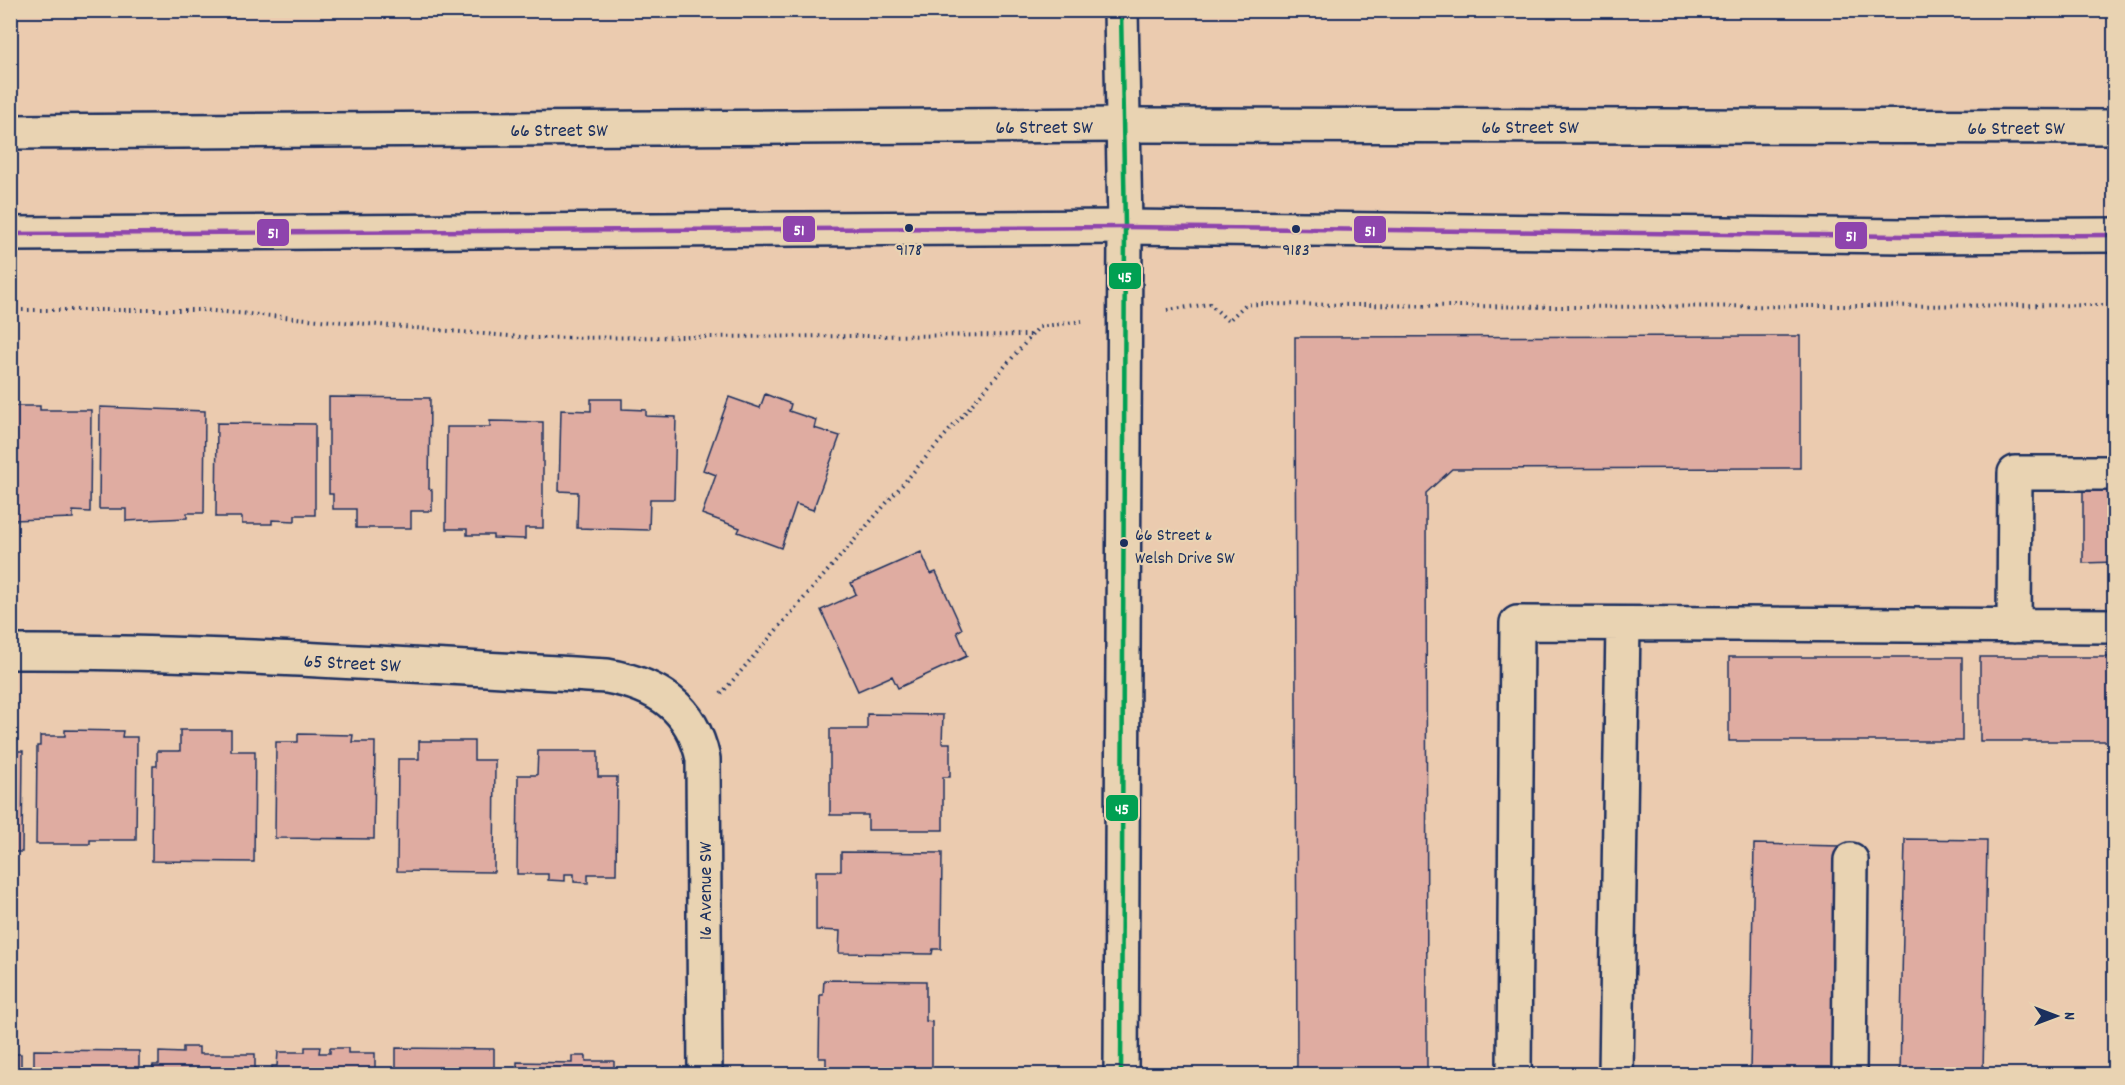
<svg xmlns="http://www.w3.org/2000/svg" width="2125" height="1085" viewBox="0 0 2125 1085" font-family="Dekko,sans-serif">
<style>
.building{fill:#dfaca1;stroke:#1b2f5e;stroke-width:1.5}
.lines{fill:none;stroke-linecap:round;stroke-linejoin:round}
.minor-casing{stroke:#1b2f5e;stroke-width:38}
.major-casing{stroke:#1b2f5e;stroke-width:38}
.path{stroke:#1b2f5e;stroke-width:4;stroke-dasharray:1.5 4.5;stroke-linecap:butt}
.minor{stroke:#e9d3b2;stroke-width:33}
.major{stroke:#e9d3b2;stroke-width:33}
.bus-1-casing{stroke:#e9d3b2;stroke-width:9}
.bus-2-casing{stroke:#e9d3b2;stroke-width:9}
.bus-1{stroke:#01a052;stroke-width:4.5}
.bus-2{stroke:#8e44ad;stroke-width:4.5}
.bus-dot{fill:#1b2f5e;stroke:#e9d3b2;stroke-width:2}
.labels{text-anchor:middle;stroke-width:4.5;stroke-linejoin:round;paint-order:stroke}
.bus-label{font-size:18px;fill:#1b2f5e;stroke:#e9d3b2}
.street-label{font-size:20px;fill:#1b2f5e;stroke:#e9d3b2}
.line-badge{stroke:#e9d3b2;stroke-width:2}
.badge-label{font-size:16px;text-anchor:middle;font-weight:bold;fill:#fff}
</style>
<rect width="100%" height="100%" fill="#ebcbaf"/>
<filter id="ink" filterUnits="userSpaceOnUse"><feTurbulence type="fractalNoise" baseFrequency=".0167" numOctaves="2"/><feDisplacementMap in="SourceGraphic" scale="12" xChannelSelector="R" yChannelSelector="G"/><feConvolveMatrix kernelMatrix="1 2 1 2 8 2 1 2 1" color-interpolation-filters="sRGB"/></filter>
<g filter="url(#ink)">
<path class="building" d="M 1800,336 L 1800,468 L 1452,469 L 1426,493 L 1427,1074 L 1297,1074 L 1295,337 Z
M 765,394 L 791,404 L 789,411 L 816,420 L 814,428 L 840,436 L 813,510 L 796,504 L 781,548 L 738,532 L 740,528 L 702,514 L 716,475 L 703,470 L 729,397 L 760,408 Z
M 329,397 L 430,398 L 429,489 L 432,490 L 432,511 L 411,511 L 411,528 L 356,528 L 356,509 L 333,509 L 333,494 L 329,494 Z
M 591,399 L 622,399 L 622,409 L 646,410 L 646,416 L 676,417 L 674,499 L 650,499 L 649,530 L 577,528 L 578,492 L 559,491 L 561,410 L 591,411 Z
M 10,406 L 40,406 L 40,410 L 91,410 L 90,512 L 73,511 L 73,518 L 12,520 Z
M 100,407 L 205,411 L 204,513 L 187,513 L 187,518 L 126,521 L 126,509 L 99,509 Z
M 490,421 L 543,422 L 543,528 L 525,528 L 525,539 L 493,538 L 493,535 L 467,535 L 467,529 L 446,529 L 447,427 L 490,427 Z
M 217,423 L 315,424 L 315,515 L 295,515 L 295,521 L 272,520 L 272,524 L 242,524 L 242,517 L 216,517 Z
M 2083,480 L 2114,480 L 2114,562 L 2083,563 Z
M 921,552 L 931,574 L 936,572 L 962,629 L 957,632 L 967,656 L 898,688 L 892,676 L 858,691 L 821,610 L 856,594 L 851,583 Z
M 1729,657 L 1962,657 L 1962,741 L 1729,741 Z
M 1980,657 L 2114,657 L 2114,741 L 1980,741 Z
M 867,714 L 943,715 L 942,743 L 950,743 L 950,777 L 943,777 L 943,830 L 868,830 L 868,815 L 830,815 L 830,729 L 867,729 Z
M 65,730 L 123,731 L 122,737 L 137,737 L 136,840 L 90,840 L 90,844 L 36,844 L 37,746 L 40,746 L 40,736 L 65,736 Z
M 180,730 L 231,730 L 231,751 L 255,751 L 254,862 L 152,861 L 153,766 L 157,766 L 157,751 L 180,751 Z
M 298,734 L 353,735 L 352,742 L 375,742 L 374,839 L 275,838 L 276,742 L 298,742 Z
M 419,741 L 474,741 L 474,760 L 495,760 L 494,872 L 397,871 L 398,759 L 419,759 Z
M 10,751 L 23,751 L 22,852 L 10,852 Z
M 538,751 L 598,751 L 598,777 L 617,777 L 616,874 L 588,874 L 588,883 L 574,882 L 574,874 L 565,874 L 565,881 L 548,880 L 548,874 L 517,874 L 518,775 L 537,775 Z
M 1905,839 L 1987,840 L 1983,1074 L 1900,1074 Z
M 1754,844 L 1840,846 L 1836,1074 L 1750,1074 Z
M 841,852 L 942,853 L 941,949 L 933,949 L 932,954 L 839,953 L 840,931 L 816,930 L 816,871 L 841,871 Z
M 824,980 L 926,981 L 926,1021 L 932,1022 L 932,1074 L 826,1074 L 826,1058 L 819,1058 L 820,995 L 823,995 Z
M 183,1047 L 199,1047 L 199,1054 L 255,1054 L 255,1074 L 153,1074 L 153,1065 L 159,1065 L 159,1052 L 183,1053 Z
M 305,1047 L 320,1047 L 319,1053 L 330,1053 L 330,1048 L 348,1048 L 348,1053 L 375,1053 L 375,1074 L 272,1074 L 272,1066 L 277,1066 L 278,1052 L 305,1052 Z
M 396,1048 L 494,1049 L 494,1074 L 396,1074 Z
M 34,1050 L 139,1051 L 139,1074 L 34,1074 Z
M 10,1054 L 21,1054 L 21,1074 L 10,1074 Z
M 572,1056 L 586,1056 L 586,1061 L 614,1061 L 614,1074 L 517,1074 L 517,1062 L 572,1063 Z"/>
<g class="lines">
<defs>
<path id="minor" d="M 1121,10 L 1125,227 L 1121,1074
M 2014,626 L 2015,473 L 2114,473
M 10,652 C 210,651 408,665 607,676 C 657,685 692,707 703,759 L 705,1074
M 1514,1074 L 1517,623 L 2114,626
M 1616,1074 L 1623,624
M 1849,1074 L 1851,860"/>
<path id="major" d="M 10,132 L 1123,125 L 2114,127
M 10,234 L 1125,227 L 1906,236 L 2114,235"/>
</defs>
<use href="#minor" class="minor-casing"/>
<use href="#major" class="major-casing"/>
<path class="path" d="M 10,310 L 201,310 L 533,338 L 1032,335
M 1167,310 L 1210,304 L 1228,321 L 1245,305 L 1260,304 L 1558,307 L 2114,305
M 721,694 L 1039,327 L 1082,321"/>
<use href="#minor" class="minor"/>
<use href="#major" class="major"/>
<defs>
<path id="bus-1" d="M 1121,10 L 1125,227 L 1121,1074"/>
<path id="bus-2" d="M 10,234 L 1125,227 L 1906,236 L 2114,235"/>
</defs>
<use href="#bus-1" class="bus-1-casing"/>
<use href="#bus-2" class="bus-2-casing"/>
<use href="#bus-1" class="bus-1"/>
<use href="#bus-2" class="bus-2"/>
</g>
</g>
<g class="bus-dot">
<circle cx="909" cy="228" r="5"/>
<circle cx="1296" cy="229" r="5"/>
<circle cx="1124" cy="543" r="5"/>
</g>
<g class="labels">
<g class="bus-label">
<text x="909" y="255">9178</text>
<text x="1296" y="255">9183</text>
<text x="1135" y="540" text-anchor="start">66 Street &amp;<tspan x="1135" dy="23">Welsh Drive SW</tspan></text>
</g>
<g class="street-label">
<text x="1044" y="133">66 Street SW</text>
<text x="1530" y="133">66 Street SW</text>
<text x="2016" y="134">66 Street SW</text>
<text x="559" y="136">66 Street SW</text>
<text transform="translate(352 662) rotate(3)" y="7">65 Street SW</text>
<text transform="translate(704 891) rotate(-90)" y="7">16 Avenue SW</text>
</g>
</g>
<g class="line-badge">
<rect x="782" y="215" width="34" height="28" rx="6" fill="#8e44ad"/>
<rect x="1353" y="215" width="34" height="29" rx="6" fill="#8e44ad"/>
<rect x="256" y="218" width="34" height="29" rx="6" fill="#8e44ad"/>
<rect x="1834" y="221" width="34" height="29" rx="6" fill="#8e44ad"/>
<rect x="1108" y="262" width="34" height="28" rx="6" fill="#01a052"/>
<rect x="1105" y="794" width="34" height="28" rx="6" fill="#01a052"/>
</g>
<g class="badge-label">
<text x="799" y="235">51</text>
<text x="1370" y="236">51</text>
<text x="273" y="238">51</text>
<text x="1851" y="241">51</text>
<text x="1125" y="282">45</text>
<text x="1122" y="814">45</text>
</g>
<rect width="2125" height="1085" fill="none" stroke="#e9d3b2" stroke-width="36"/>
<rect x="18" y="18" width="2089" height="1049" fill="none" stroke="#1b2f5e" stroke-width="2" filter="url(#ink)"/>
<g transform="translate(2056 1016) rotate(90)" stroke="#e9d3b2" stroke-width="4.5" paint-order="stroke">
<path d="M0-4.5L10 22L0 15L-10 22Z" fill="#1b2f5e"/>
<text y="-9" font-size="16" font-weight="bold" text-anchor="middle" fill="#1b2f5e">N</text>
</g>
</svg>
